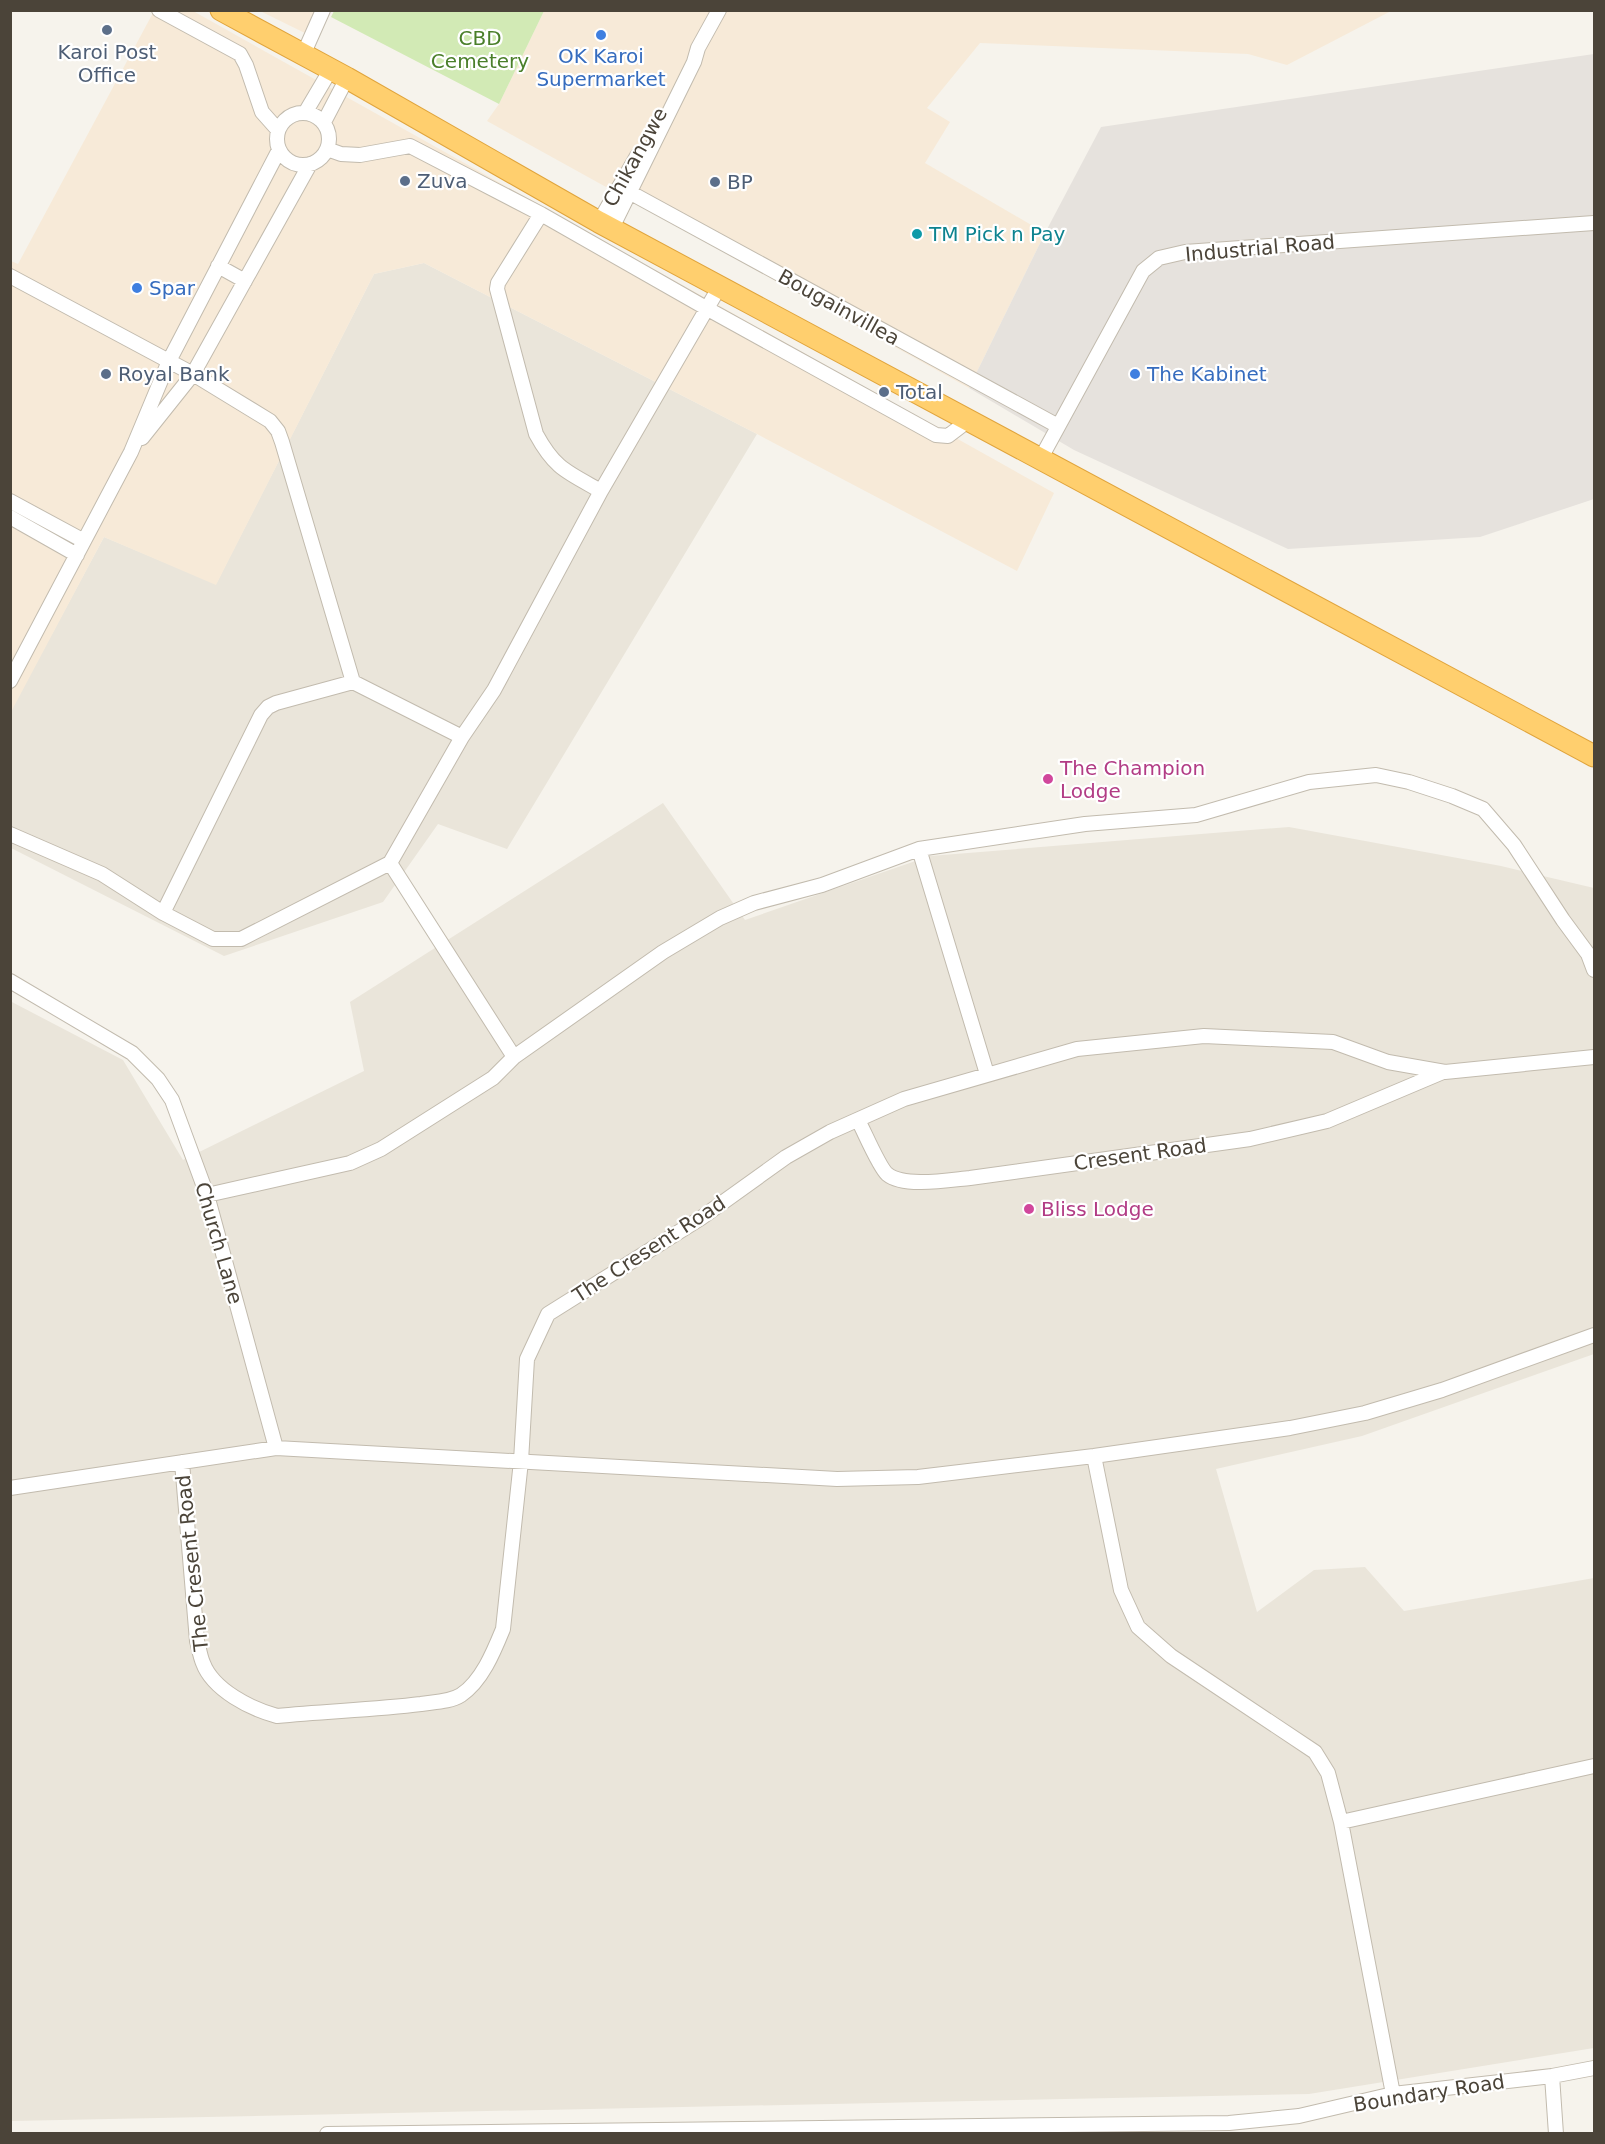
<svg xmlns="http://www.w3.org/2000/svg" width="1605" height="2144" viewBox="0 0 1605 2144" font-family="'DejaVu Sans',sans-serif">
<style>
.residential{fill:#eae5da}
.commercial{fill:#f7ead8}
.industrial{fill:#e6e2dd}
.green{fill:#d2eab5}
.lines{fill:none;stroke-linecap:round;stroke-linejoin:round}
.minor-casing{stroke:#c2bbae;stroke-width:16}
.highway-casing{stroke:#e0a43c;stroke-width:23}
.minor{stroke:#fff;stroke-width:14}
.highway{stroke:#ffcf6e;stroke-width:21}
.service-dot{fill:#5c6f8a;stroke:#fff;stroke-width:2}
.shop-dot{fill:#3f7fe0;stroke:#fff;stroke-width:2}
.culture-dot{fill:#0f9aa8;stroke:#fff;stroke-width:2}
.hotel-dot{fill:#d1479c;stroke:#fff;stroke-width:2}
.labels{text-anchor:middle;stroke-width:4.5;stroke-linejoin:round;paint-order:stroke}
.park-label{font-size:20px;fill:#4a7f2a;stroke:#fff}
.service-label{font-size:20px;fill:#4e5e75;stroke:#fff;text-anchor:start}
.shop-label{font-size:20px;fill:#366cbe;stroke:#fff;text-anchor:start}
.street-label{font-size:20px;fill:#4b4439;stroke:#fff}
.culture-label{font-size:20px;fill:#0d838f;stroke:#fff;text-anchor:start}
.hotel-label{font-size:20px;fill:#b23c85;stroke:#fff;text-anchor:start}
</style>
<rect width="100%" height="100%" fill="#f6f3ec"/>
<path class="residential" d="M 424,263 L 757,434 L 507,849 L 438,824 L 383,902 L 224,956 L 11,848 L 10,712 L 104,537 L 216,584 L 374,274 Z
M 663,803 L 745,920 L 930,856 L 1289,827 L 1501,866 L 1594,888 L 1594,1354 L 1362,1436 L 1216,1469 L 1257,1612 L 1314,1570 L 1365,1567 L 1404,1611 L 1594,1578 L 1594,2048 L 1309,2094 L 11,2121 L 10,1001 L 123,1060 L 183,1160 L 364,1071 L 350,1002 Z"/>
<path class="commercial" d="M 154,11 L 193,11 L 1054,493 L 1017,571 L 757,434 L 424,263 L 374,274 L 216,585 L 104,537 L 11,712 L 11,261 L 18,264 Z
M 260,11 L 324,11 L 311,36 Z
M 544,11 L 1391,11 L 1287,65 L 1248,54 L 980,43 L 927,108 L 950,122 L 925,163 L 1045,233 L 969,388 L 487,121 L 499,104 Z"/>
<path class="industrial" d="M 1594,54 L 1594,499 L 1480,537 L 1288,549 L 1074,450 L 969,388 L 1045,233 L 1101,127 Z"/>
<path class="green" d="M 334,11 L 334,10 L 544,11 L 499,104 L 331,17 Z"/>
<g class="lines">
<defs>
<path id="minor" d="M 159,10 L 240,54 L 246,65 L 262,112 L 278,130
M 303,55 L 323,10
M 305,113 L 331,69
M277 139a26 26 0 1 1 52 0a26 26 0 1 1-52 0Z
M 324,122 L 347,78
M 327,149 L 341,154 L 360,155 L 410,146 L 541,214 L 706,308 L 936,435 L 948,436 L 969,420
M 620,187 L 1058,426
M 541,214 L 498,283 L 497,289 L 536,434 C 555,469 567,472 601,491
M 599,222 L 637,156
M 612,228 L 694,62 L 698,48 L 719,10
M 218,266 L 245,281
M 10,276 L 193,374 L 270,421 L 278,431 L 282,442 L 353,682 L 462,737
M 142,438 L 193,374 L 310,164
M 1041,458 L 1143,271 L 1159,258 L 1185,252 L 1594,223
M 10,501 L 84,541
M 10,517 L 77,555
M 10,681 L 131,452 L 169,361 L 279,150
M 10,834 L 102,874 L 163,913 L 213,939 L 241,939 L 390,863 L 462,737 L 494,690 L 601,491 L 720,286
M 919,849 L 987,1074
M 390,863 L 514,1057
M 163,913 L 261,715 L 268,707 L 276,703 L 353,682
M 10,981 L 132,1053 L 158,1079 L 172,1100 L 207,1195 L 276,1448
M 858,1120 C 864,1131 879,1167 887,1174 C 904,1188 949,1180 970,1178 L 1250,1139 L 1327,1121 L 1443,1072
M 207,1195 L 350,1163 L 381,1149 L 493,1078 L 514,1057 L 663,952 L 720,918 L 754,903 L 822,885 L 919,849 L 1085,824 L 1196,815 L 1309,782 L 1376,775 L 1409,782 L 1452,796 L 1483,809 L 1514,845 L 1563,920 L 1588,954 L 1594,970
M 1094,1456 L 1121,1590 L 1138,1627 L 1171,1656 L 1315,1752 L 1328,1773 L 1341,1822 L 1393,2094
M 182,1462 L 197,1641 C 199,1648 200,1656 203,1663 C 213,1690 251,1709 277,1716 C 325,1711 373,1710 421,1704 C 434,1702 450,1702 461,1695 C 482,1681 494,1651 503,1629 L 521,1461 L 527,1359 L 548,1314 L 701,1218 L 786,1157 L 830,1132 L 904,1099 L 1077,1049 L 1204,1036 L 1333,1042 L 1388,1062 L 1445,1072 L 1594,1057
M 10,1488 L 276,1448 L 837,1479 L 918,1477 L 1094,1456 L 1290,1428 L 1365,1413 L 1442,1390 L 1594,1335
M 1341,1822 L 1594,1766
M 1552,2076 L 1556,2134
M 327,2134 L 1229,2123 L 1299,2116 L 1393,2094 L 1552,2076 L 1594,2068"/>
<path id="highway" d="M 221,10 L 347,78 L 599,222 L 1594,756"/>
</defs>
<use href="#minor" class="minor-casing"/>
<use href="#highway" class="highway-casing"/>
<use href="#minor" class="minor"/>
<use href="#highway" class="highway"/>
</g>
<g class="service-dot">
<circle cx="107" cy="30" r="6"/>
<circle cx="405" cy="181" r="6"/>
<circle cx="715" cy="182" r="6"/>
<circle cx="106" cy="374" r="6"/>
<circle cx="884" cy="392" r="6"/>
</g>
<g class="shop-dot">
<circle cx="601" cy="35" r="6"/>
<circle cx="137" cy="288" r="6"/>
<circle cx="1135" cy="374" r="6"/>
</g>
<circle class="culture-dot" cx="917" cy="234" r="6"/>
<g class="hotel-dot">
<circle cx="1048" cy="779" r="6"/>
<circle cx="1029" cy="1209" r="6"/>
</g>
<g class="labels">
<g class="park-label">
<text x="480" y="45">CBD<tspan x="480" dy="23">Cemetery</tspan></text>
</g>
<g class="service-label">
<text x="107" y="59" text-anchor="middle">Karoi Post<tspan x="107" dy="23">Office</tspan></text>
<text x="417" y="188">Zuva</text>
<text x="727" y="189">BP</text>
<text x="118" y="381">Royal Bank</text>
<text x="896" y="399">Total</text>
</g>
<g class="shop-label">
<text x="601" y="63" text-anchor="middle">OK Karoi<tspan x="601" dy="23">Supermarket</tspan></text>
<text x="149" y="295">Spar</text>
<text x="1147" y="381">The Kabinet</text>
</g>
<g class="street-label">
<text transform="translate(635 157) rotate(-61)" y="7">Chikangwe</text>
<text transform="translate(1260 248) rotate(-5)" y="7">Industrial Road</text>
<text transform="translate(839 307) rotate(29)" y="7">Bougainvillea</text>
<text transform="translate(1140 1154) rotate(-8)" y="7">Cresent Road</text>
<text transform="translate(219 1243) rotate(74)" y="7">Church Lane</text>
<text transform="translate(649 1249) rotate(-33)" y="7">The Cresent Road</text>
<text transform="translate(192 1563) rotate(-96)" y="7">The Cresent Road</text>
<text transform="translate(1429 2093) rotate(-9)" y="7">Boundary Road</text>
</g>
<g class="culture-label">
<text x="929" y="241">TM Pick n Pay</text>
</g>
<g class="hotel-label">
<text x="1060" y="775">The Champion<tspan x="1060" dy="23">Lodge</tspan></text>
<text x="1041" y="1216">Bliss Lodge</text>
</g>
</g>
<rect width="1605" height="2144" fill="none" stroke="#4b4439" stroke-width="24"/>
</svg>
